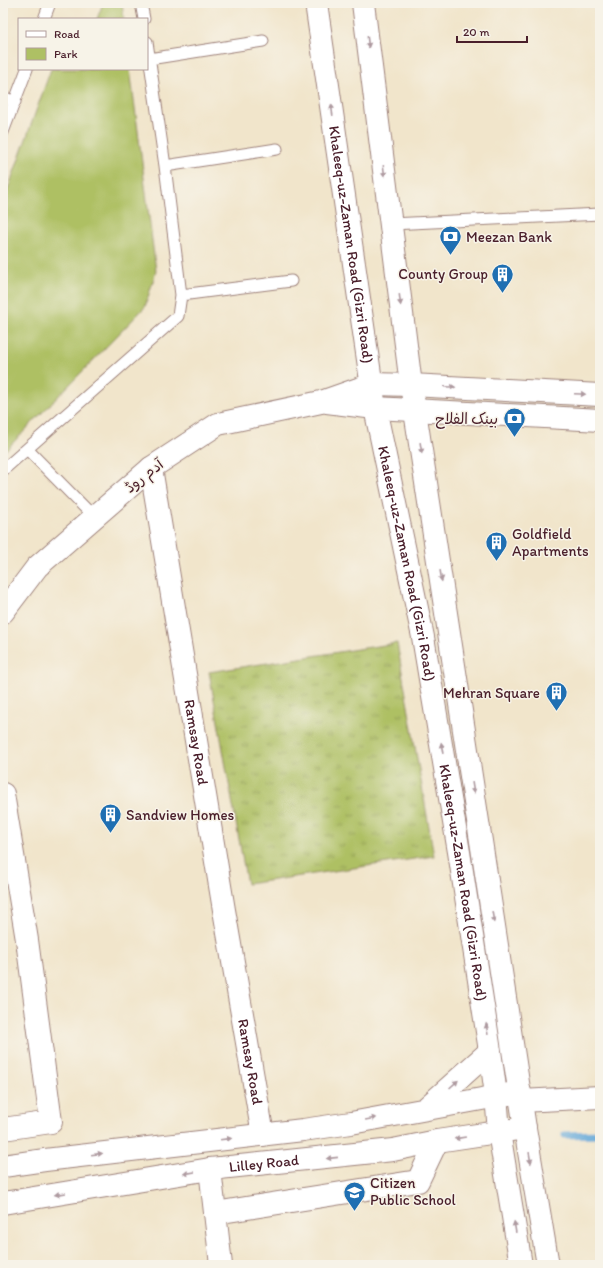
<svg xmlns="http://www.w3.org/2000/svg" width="603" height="1268" viewBox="0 0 603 1268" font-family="Itim,'Playpen Sans Arabic',sans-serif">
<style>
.grass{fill:url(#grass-tufts);stroke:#7c7048}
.green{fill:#aec064;stroke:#7c7048}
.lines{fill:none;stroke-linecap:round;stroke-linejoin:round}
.stream{stroke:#64a8d9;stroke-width:7}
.service-casing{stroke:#9e827b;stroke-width:13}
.minor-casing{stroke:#9e827b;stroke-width:24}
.tertiary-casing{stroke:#9e827b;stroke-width:24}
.secondary-casing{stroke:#9e827b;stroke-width:24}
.primary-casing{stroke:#9e827b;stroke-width:24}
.service{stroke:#fff;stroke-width:11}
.minor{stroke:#fff;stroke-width:22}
.tertiary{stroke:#fff;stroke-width:22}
.secondary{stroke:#fff;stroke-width:22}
.primary{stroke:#fff;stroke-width:22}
.oneway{fill:#ae9aa0}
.labels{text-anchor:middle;stroke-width:3;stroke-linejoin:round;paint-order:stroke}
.poi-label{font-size:15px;fill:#4a1f2b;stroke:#f7f3e8;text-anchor:start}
.street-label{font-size:15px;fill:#4a1f2b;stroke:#f7f3e8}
</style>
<defs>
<pattern id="grass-tufts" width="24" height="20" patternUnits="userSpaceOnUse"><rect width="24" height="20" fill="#aec064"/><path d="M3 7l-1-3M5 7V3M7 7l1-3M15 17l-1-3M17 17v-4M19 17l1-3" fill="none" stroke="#909b53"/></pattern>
</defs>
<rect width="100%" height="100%" fill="#f7f3e8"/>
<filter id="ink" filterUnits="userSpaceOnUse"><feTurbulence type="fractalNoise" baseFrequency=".025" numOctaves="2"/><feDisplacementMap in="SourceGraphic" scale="8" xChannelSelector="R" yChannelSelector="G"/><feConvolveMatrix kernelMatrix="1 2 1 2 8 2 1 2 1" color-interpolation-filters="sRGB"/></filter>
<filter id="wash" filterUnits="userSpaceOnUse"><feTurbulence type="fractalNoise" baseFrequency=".012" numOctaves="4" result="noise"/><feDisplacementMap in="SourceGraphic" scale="16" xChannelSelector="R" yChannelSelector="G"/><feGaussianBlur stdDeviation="0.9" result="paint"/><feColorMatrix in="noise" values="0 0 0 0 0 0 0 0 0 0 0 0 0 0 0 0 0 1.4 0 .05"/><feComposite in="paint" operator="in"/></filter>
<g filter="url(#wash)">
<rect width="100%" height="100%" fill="#f1e5cb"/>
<path class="grass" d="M 397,643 L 434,856 L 247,884 L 209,672 Z"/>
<path class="green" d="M 103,3 L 122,3 L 124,19 L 97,19 Z
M 51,69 L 130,69 L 156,271 L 145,307 L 3,453 L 3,203 Z"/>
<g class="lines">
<path class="stream" d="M 565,1135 L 600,1134"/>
</g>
</g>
<g filter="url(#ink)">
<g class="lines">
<defs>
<path id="service" d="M 141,3 L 144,19
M 44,19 L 50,3
M 149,59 L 263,41
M 3,97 L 15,102
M 3,132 L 27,69
M 165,166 L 277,149
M 391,224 L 600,214
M 181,295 L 291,281
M 27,449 L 94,517
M 3,470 L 178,316 L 181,295 L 165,166 L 147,42"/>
<g id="minor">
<path id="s1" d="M 151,468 L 224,910 L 263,1135"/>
<path d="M 3,794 L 27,940 L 51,1122 L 3,1129"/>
<path d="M 521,1101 L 600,1097"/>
<path d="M 210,1169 L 221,1265"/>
<path d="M 215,1213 L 418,1181 L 437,1141"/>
</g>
<path id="tertiary" d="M 327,402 L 375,408 L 600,420
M 3,612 L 37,567 L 151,468 L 218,424 L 321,402 L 372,384 L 411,385 L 600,395"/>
<g id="secondary">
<path d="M 425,1109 L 490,1051"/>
<path d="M 3,1166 L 45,1160 L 303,1130 L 351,1123 L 520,1092"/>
<path id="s2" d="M 3,1203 L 210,1169 L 393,1150 L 437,1141 L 525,1128"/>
</g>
<g id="primary">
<path id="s3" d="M 316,3 L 375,408 L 423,637 L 459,852 L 490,1051 L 496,1095 L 499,1132 L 521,1265"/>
<path d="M 363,3 L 411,385 L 525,1128 L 548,1265"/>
</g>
</defs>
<use href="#service" class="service-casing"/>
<use href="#minor" class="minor-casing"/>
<use href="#tertiary" class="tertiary-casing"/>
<use href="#secondary" class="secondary-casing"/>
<use href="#primary" class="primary-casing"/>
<use href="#service" class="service"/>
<use href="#minor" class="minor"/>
<use href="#tertiary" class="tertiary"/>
<use href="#secondary" class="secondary"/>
<use href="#primary" class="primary"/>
</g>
<defs><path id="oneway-solid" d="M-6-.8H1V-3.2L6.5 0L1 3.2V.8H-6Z"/></defs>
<g class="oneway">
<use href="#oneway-solid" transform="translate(368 42) rotate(83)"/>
<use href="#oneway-solid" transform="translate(332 110) rotate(-98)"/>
<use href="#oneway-solid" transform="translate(384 171) rotate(83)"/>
<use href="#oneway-solid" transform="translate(400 300) rotate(83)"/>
<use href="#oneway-solid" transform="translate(450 387) rotate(3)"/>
<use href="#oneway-solid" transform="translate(580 394) rotate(3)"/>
<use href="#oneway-solid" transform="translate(421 448) rotate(81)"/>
<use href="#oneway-solid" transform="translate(441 576) rotate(81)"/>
<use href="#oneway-solid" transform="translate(442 748) rotate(-99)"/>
<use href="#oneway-solid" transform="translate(473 788) rotate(81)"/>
<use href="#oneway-solid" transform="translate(493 917) rotate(81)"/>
<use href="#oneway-solid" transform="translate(487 1029) rotate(-99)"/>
<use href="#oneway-solid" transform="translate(454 1084) rotate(-42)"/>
<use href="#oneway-solid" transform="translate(371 1119) rotate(-10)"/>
<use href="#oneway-solid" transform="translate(460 1138) rotate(171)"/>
<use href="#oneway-solid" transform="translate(226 1139) rotate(-7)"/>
<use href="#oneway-solid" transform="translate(97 1154) rotate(-7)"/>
<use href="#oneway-solid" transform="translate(332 1158) rotate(174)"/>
<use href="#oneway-solid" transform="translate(530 1158) rotate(81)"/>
<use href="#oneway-solid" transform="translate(189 1173) rotate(171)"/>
<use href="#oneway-solid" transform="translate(60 1194) rotate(171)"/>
<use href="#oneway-solid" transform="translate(515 1227) rotate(-99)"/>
</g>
</g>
<defs>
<symbol id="bank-pin" viewBox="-11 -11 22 30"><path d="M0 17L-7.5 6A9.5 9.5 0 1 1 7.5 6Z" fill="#1f6fb2" stroke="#f7f3e8"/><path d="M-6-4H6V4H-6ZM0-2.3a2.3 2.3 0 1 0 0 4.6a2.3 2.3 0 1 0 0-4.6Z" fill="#fff"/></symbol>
<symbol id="building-pin" viewBox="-11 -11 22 30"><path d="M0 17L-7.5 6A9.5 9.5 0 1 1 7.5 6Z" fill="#1f6fb2" stroke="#f7f3e8"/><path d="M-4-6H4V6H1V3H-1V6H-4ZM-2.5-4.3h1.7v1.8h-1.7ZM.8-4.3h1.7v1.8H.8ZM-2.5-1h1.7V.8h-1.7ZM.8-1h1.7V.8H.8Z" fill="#fff"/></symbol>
<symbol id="school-pin" viewBox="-11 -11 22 30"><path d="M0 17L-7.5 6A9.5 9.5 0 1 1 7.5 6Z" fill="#1f6fb2" stroke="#f7f3e8"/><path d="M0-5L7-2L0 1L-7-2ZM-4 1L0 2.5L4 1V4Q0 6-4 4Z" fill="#fff"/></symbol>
</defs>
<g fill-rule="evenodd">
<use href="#bank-pin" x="438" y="224" width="25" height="34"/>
<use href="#building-pin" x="490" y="262" width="25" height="34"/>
<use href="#bank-pin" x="502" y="406" width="25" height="34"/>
<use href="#building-pin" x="484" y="530" width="25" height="34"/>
<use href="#building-pin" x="544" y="680" width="25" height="34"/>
<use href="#building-pin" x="98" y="802" width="25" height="34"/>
<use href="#school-pin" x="342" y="1180" width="25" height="34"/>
</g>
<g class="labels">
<g class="poi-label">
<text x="466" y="242">Meezan Bank</text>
<text x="488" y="279" text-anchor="end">County Group</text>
<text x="498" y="424" text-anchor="end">بینک الفلاح</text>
<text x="512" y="539">Goldfield<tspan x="512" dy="17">Apartments</tspan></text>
<text x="540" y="698" text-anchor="end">Mehran Square</text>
<text x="126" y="820">Sandview Homes</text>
<text x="370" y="1188">Citizen<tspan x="370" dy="17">Public School</tspan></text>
</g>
<g class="street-label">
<text dy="5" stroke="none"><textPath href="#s3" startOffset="244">Khaleeq-uz-Zaman Road (Gizri Road)</textPath></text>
<text transform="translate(144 476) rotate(-38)" y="5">آدم روڈ</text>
<text dy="5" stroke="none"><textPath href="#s3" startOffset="568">Khaleeq-uz-Zaman Road (Gizri Road)</textPath></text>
<text dy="5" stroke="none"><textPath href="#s1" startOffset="278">Ramsay Road</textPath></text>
<text dy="5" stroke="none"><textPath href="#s3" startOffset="892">Khaleeq-uz-Zaman Road (Gizri Road)</textPath></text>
<text dy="5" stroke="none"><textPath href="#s1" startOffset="602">Ramsay Road</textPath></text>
<text dy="5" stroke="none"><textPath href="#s2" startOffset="264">Lilley Road</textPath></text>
</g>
</g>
<rect width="603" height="1268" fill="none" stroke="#f7f3e8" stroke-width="16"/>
<rect x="18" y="18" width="130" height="52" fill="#f7f3e8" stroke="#b29e9c"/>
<rect x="26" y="31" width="20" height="6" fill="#ffffff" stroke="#b29e9c"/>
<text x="54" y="38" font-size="12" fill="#4a1f2b">Road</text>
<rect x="26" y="48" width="20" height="12" fill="#aec064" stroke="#b29e9c"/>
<text x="54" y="58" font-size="12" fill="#4a1f2b">Park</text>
<path d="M457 36v6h70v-6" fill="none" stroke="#4a1f2b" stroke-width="2"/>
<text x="463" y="36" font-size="12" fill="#4a1f2b" stroke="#f7f3e8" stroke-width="3" paint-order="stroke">20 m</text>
</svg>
